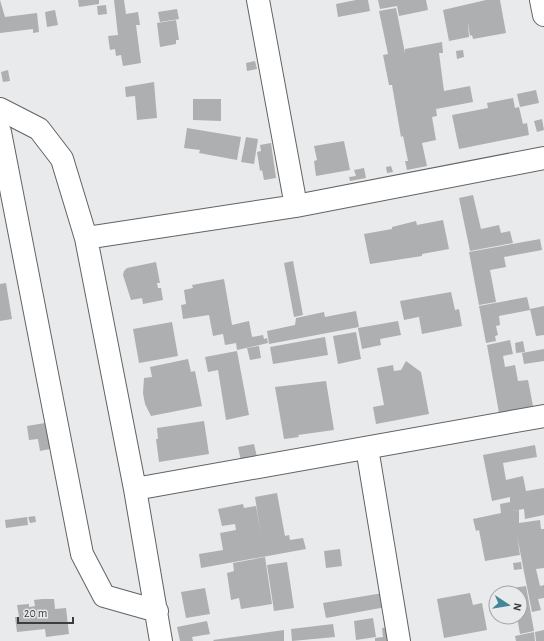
<svg xmlns="http://www.w3.org/2000/svg" width="544" height="641" viewBox="0 0 544 641" font-family="'Alegreya Sans',sans-serif">
<style>
.building{fill:#aeafb1}
.lines{fill:none;stroke-linecap:round;stroke-linejoin:round}
.minor-casing{stroke:#616364;stroke-width:24}
.minor{stroke:#fff;stroke-width:22}
</style>
<rect width="100%" height="100%" fill="#e9eaec"/>
<path class="building" d="M 0,0 L 5,17 L 37,13 L 39,32 L 33,33 L 33,29 L 0,33 Z
M 78,0 L 99,0 L 99,4 L 79,7 Z
M 114,0 L 124,0 L 126,14 L 138,12 L 140,25 L 136,25 L 141,63 L 123,66 L 121,55 L 116,56 L 115,49 L 110,50 L 108,36 L 118,35 Z
M 356,0 L 368,0 L 370,11 L 338,17 L 336,4 Z
M 378,0 L 426,0 L 428,10 L 399,16 L 397,6 L 380,9 Z
M 486,0 L 500,0 L 506,33 L 473,39 L 472,35 L 470,36 L 468,22 L 469,37 L 449,41 L 443,10 Z
M 106,5 L 107,14 L 98,15 L 97,6 Z
M 396,8 L 405,53 L 405,49 L 442,42 L 443,53 L 439,53 L 444,91 L 470,86 L 473,102 L 436,109 L 437,116 L 432,117 L 436,140 L 422,143 L 427,166 L 407,170 L 405,161 L 408,161 L 403,136 L 401,137 L 392,85 L 389,85 L 383,55 L 388,54 L 379,11 Z
M 177,9 L 179,19 L 160,22 L 158,12 Z
M 55,10 L 58,25 L 47,27 L 45,12 Z
M 176,20 L 179,40 L 176,40 L 176,44 L 160,47 L 157,23 Z
M 463,50 L 464,57 L 457,59 L 456,51 Z
M 255,61 L 257,69 L 247,71 L 246,63 Z
M 8,70 L 10,81 L 3,82 L 1,72 Z
M 154,82 L 157,118 L 137,120 L 135,96 L 126,97 L 125,87 Z
M 536,90 L 539,103 L 520,107 L 517,94 Z
M 513,98 L 515,108 L 519,107 L 523,124 L 527,123 L 529,135 L 459,149 L 452,115 L 488,108 L 487,103 Z
M 193,99 L 221,99 L 221,121 L 193,120 Z
M 542,119 L 544,130 L 537,132 L 534,121 Z
M 187,128 L 241,137 L 237,160 L 199,153 L 200,150 L 184,148 Z
M 246,137 L 258,139 L 254,164 L 241,162 Z
M 344,141 L 350,170 L 316,176 L 314,161 L 317,160 L 314,146 Z
M 271,143 L 276,178 L 264,180 L 262,170 L 260,171 L 257,152 L 261,151 L 260,145 Z
M 391,166 L 393,172 L 387,173 L 386,167 Z
M 364,168 L 366,178 L 350,181 L 349,177 L 356,176 L 354,170 Z
M 473,195 L 481,229 L 499,225 L 501,233 L 510,231 L 513,243 L 470,251 L 459,198 Z
M 443,220 L 449,249 L 422,254 L 422,256 L 370,264 L 364,234 L 392,229 L 392,227 L 416,221 L 417,225 Z
M 540,239 L 542,250 L 504,257 L 506,267 L 490,270 L 496,302 L 479,305 L 469,252 Z
M 293,261 L 303,315 L 294,317 L 284,263 Z
M 156,262 L 160,283 L 157,283 L 158,288 L 161,288 L 163,300 L 143,304 L 142,298 L 131,300 L 123,275 L 124,271 L 127,268 Z
M 224,279 L 232,325 L 249,321 L 252,337 L 263,335 L 264,339 L 267,338 L 268,343 L 237,350 L 236,343 L 225,345 L 223,334 L 213,336 L 209,315 L 183,319 L 181,305 L 186,304 L 184,290 L 193,288 L 192,285 Z
M 6,283 L 12,319 L 0,321 L 0,284 Z
M 451,292 L 455,310 L 459,309 L 462,326 L 422,334 L 419,317 L 428,315 L 404,320 L 400,301 Z
M 527,297 L 530,310 L 499,316 L 500,325 L 496,326 L 498,335 L 495,336 L 496,341 L 486,343 L 479,306 Z
M 544,306 L 544,335 L 536,336 L 530,309 Z
M 356,311 L 359,327 L 269,344 L 267,331 L 295,325 L 296,318 L 324,312 L 325,317 Z
M 398,321 L 401,335 L 380,339 L 381,345 L 362,349 L 358,328 Z
M 172,322 L 178,356 L 139,363 L 133,329 Z
M 356,332 L 361,359 L 338,364 L 333,336 Z
M 325,337 L 328,355 L 273,364 L 270,347 Z
M 510,340 L 513,354 L 503,356 L 505,367 L 515,365 L 518,381 L 528,380 L 533,406 L 499,413 L 487,345 Z
M 523,341 L 525,352 L 516,353 L 515,343 Z
M 259,346 L 261,358 L 250,360 L 247,348 Z
M 544,349 L 544,361 L 524,364 L 522,353 Z
M 237,351 L 249,415 L 226,420 L 218,370 L 208,372 L 205,357 Z
M 188,359 L 191,372 L 195,371 L 202,406 L 151,416 L 145,404 L 143,393 L 144,378 L 152,377 L 150,367 Z
M 406,361 L 421,372 L 429,414 L 376,424 L 373,407 L 384,405 L 377,368 L 393,365 L 394,371 L 401,370 Z
M 326,381 L 334,430 L 298,435 L 299,437 L 284,439 L 275,387 Z
M 204,421 L 209,454 L 159,462 L 156,439 L 158,439 L 157,428 Z
M 45,423 L 50,449 L 40,451 L 38,439 L 29,440 L 27,426 Z
M 254,444 L 257,457 L 241,461 L 238,447 Z
M 535,445 L 537,457 L 503,463 L 506,480 L 523,476 L 526,491 L 544,488 L 544,515 L 525,519 L 524,509 L 505,512 L 519,510 L 519,523 L 540,520 L 541,529 L 544,529 L 544,568 L 536,569 L 540,586 L 544,585 L 544,598 L 538,599 L 541,610 L 532,612 L 524,572 L 529,571 L 524,572 L 517,535 L 520,555 L 485,561 L 479,530 L 476,531 L 473,519 L 501,513 L 500,504 L 510,502 L 510,497 L 492,501 L 483,455 Z
M 277,493 L 285,536 L 289,535 L 290,540 L 303,538 L 306,549 L 201,568 L 199,554 L 223,550 L 220,533 L 236,530 L 235,524 L 222,526 L 218,509 L 243,504 L 244,508 L 256,506 L 261,535 L 255,497 Z
M 35,516 L 36,522 L 30,523 L 28,517 Z
M 27,517 L 28,525 L 6,528 L 5,520 Z
M 340,549 L 342,566 L 326,568 L 324,551 Z
M 265,557 L 272,604 L 241,609 L 239,598 L 231,600 L 227,573 L 234,571 L 233,563 Z
M 287,562 L 294,608 L 274,611 L 267,565 Z
M 521,562 L 522,569 L 514,570 L 513,563 Z
M 526,586 L 534,631 L 520,634 L 517,617 L 520,617 L 520,593 L 513,593 L 512,588 Z
M 205,588 L 210,614 L 186,618 L 181,592 Z
M 383,593 L 386,607 L 326,618 L 323,603 Z
M 470,593 L 473,605 L 482,603 L 487,630 L 444,638 L 437,599 Z
M 42,599 L 54,599 L 55,609 L 66,608 L 69,634 L 46,637 L 45,629 L 17,632 L 15,617 L 19,617 L 17,605 L 29,604 L 29,607 L 35,606 L 34,600 Z
M 373,618 L 376,637 L 356,640 L 354,621 Z
M 207,621 L 210,634 L 192,637 L 193,641 L 180,641 L 177,627 Z
M 333,624 L 335,637 L 292,641 L 291,629 Z
M 390,627 L 393,641 L 375,641 L 375,638 L 383,637 L 382,628 Z
M 284,630 L 284,641 L 214,641 L 213,640 Z
M 544,630 L 544,641 L 536,641 L 535,632 Z
M 534,632 L 535,641 L 516,641 L 515,636 Z"/>
<g class="lines">
<defs>
<path id="minor" d="M 258,0 L 296,206
M 541,0 L 544,15
M 0,109 L 39,129 L 62,159 L 86,238 L 135,489 L 161,641
M 0,132 L 82,554 L 104,596 L 157,611
M 86,238 L 296,206 L 544,158
M 367,448 L 399,641
M 135,489 L 544,416"/>
</defs>
<use href="#minor" class="minor-casing"/>
<use href="#minor" class="minor"/>
</g>
<g transform="translate(508 605) rotate(102)"><circle r="19" fill="#e9eaec" stroke="#a3a4a6"/>
<path d="M0-3L7 15L0 10L-7 15Z" fill="#438697"/>
<text y="-6" font-size="11" font-weight="bold" text-anchor="middle" fill="#3b3c3c">N</text>
</g>
<path d="M18 617v6h55v-6" fill="none" stroke="#3b3c3c" stroke-width="2"/>
<text x="24" y="617" font-size="12" fill="#3b3c3c" stroke="#e9eaec" stroke-width="3" paint-order="stroke">20 m</text>
</svg>
